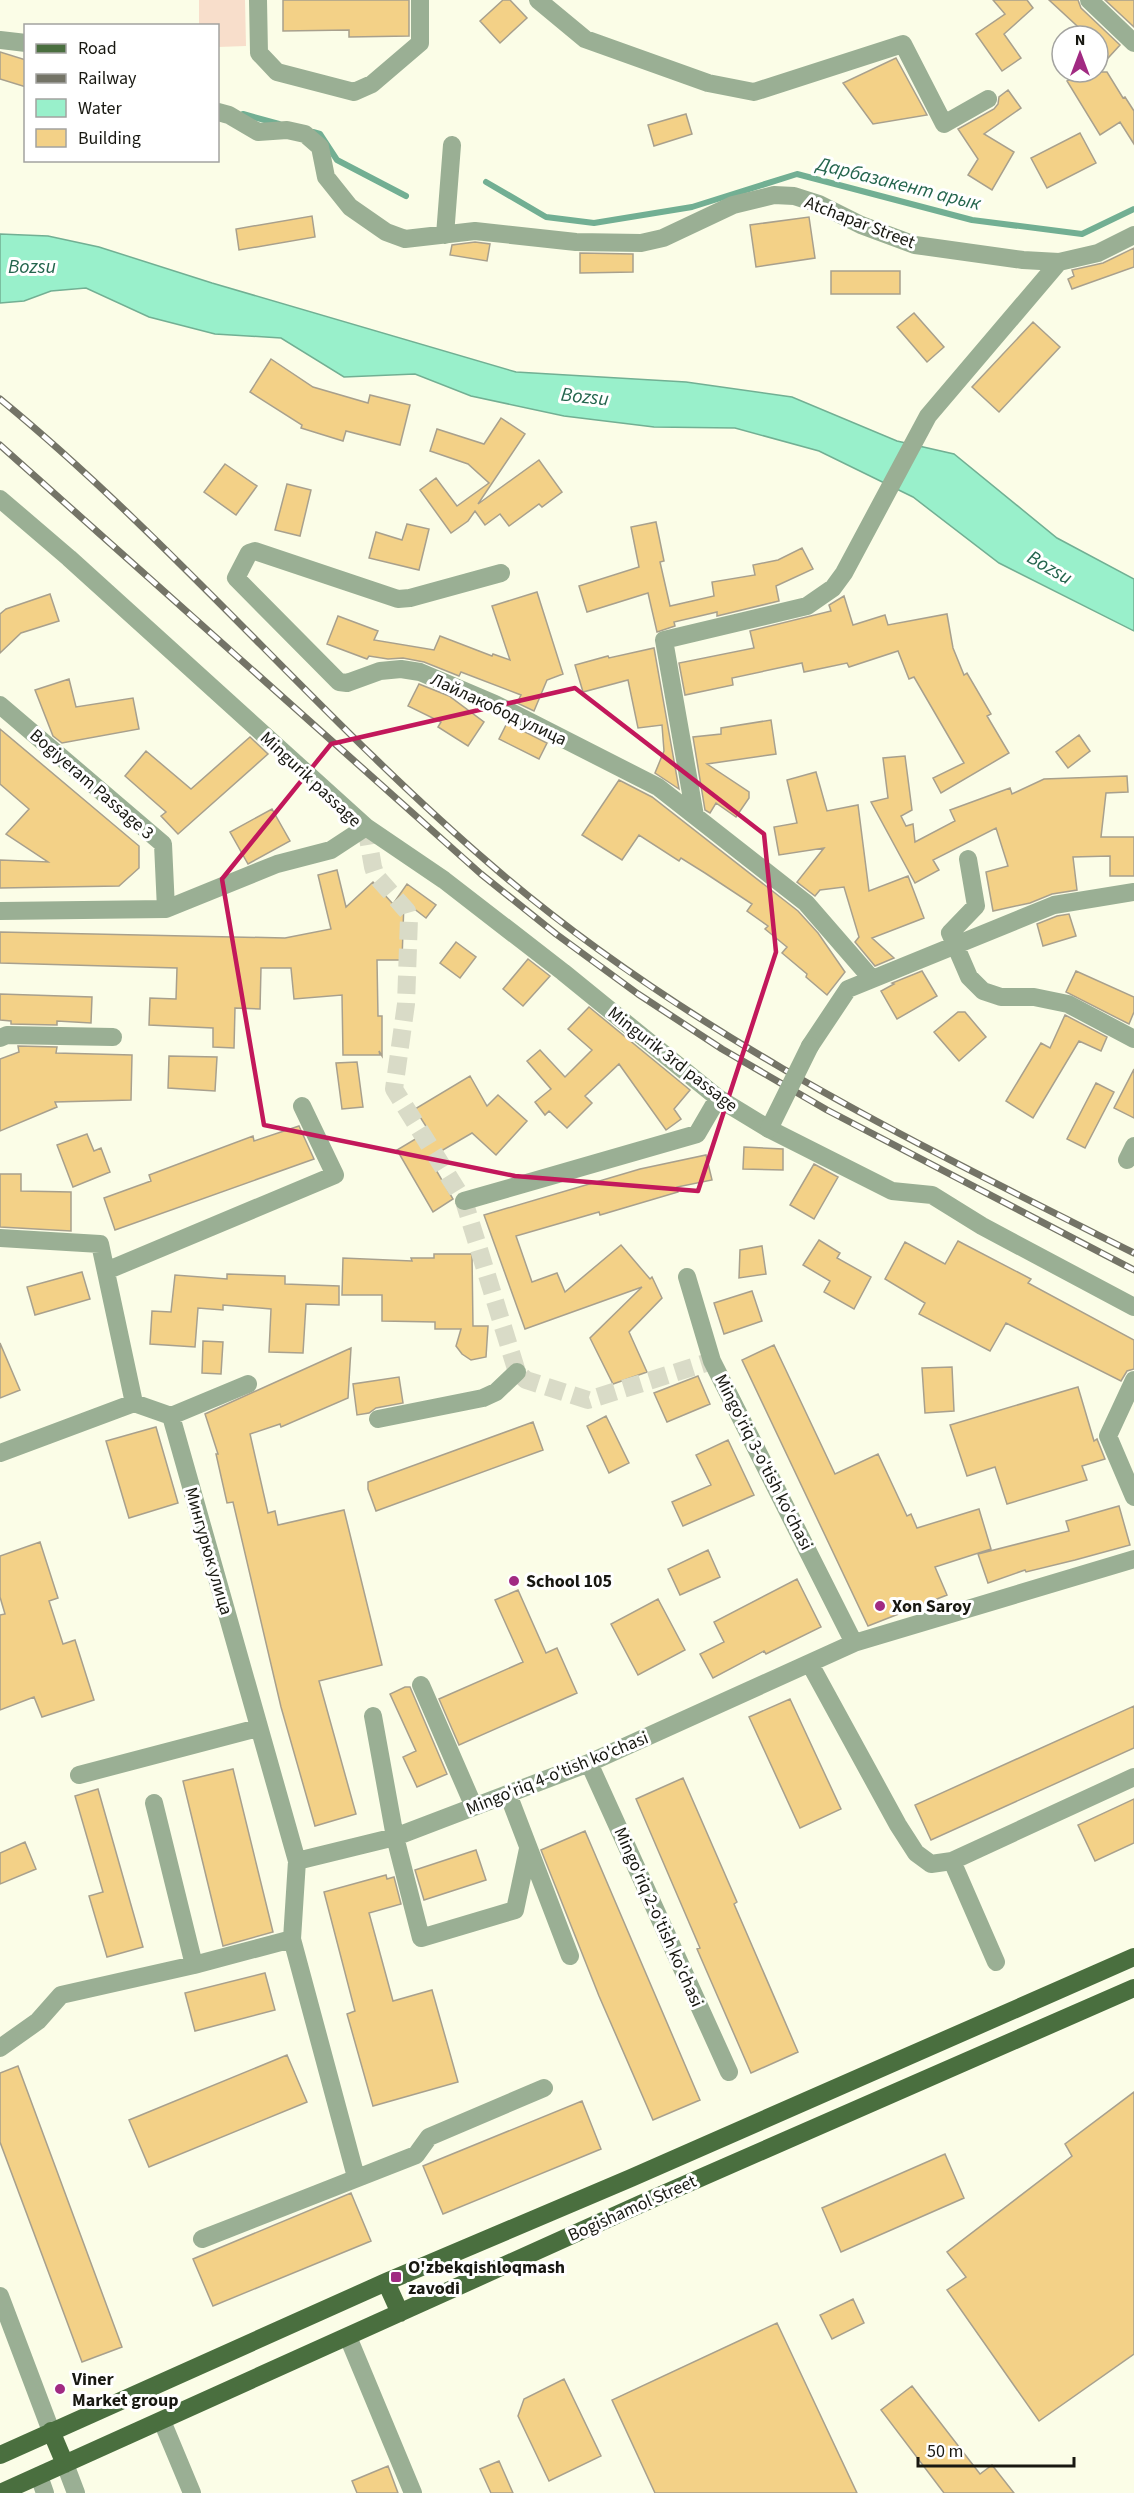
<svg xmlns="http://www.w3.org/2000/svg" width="1134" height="2493" viewBox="0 0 1134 2493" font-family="'Source Sans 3',sans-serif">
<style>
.green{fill:#f8decb}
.water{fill:#99f0cb;stroke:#72af93;stroke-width:1.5}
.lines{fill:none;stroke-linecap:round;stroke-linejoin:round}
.stream{stroke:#72af93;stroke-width:6}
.building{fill:#f3d187;stroke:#a8a08d;stroke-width:1.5}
.minor-tunnel{stroke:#d9dbc7;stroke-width:18;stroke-dasharray:18 9;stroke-linecap:butt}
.minor{stroke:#9aaf94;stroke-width:18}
.major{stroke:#4a6f3f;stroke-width:18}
.rail-casing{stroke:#747467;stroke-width:7}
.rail{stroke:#fff;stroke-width:4.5;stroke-dasharray:14;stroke-linecap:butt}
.minor-bridge{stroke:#9aaf94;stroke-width:18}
.marked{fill:none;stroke:#c2185b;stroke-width:4.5;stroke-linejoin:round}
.poi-dot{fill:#a12a82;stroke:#fff;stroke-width:2}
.labels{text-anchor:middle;stroke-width:6;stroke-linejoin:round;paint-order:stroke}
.street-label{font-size:18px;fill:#181811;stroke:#fff}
.poi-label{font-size:18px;font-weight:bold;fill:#181811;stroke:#fff;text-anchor:start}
.water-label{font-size:20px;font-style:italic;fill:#24654d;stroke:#fff}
</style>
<rect width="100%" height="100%" fill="#fbfde7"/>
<path class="green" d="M 199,0 L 245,0 L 246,46 L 218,47 L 218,26 L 199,25 Z"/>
<path class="water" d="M 0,234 L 48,236 L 99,247 L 212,283 L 516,372 L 686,382 L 792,397 L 897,441 L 954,454 L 1057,538 L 1134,579 L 1134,631 L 999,563 L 913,497 L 819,451 L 735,428 L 654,427 L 564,416 L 471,396 L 415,374 L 344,377 L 281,338 L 215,334 L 149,317 L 86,288 L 51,291 L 24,301 L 0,303 Z"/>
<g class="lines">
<path class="stream" d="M 243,114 L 279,124
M 313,132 L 320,134 L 337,160 L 406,196
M 486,182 L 546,217 L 594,223 L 692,207 L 797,174 L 972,220 L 1082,234 L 1134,209"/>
</g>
<path class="building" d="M 283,0 L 409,0 L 409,36 L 349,37 L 349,30 L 283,31 Z
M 503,0 L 510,0 L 527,18 L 500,43 L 480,21 Z
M 993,0 L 1027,0 L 1033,8 L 1004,34 L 1021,58 L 1002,71 L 976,34 L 1005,14 Z
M 1049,0 L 1078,0 L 1081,8 L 1120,45 L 1098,69 L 1098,36 L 1088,36 Z
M 1105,0 L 1134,0 L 1134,27 Z
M 0,52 L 26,60 L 26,87 L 0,79 Z
M 896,58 L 927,115 L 873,124 L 843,83 Z
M 1081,72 L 1107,72 L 1123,98 L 1125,97 L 1134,111 L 1134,144 L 1120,122 L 1100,135 L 1067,81 Z
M 1008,90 L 1021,108 L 984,134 L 1014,152 L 992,190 L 968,175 L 978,159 L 958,129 L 994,109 L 998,104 L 999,97 Z
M 686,114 L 692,134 L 654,146 L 648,125 Z
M 1080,133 L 1096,163 L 1047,188 L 1031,158 Z
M 312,216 L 315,237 L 239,250 L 236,229 Z
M 809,217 L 815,258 L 756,267 L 750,225 Z
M 475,242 L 490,244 L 487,261 L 450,255 L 452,245 Z
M 1134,248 L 1134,267 L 1072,289 L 1068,279 L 1074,276 L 1072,270 L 1103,263 Z
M 580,253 L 633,254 L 633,272 L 580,273 Z
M 831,271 L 900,271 L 900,294 L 831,294 Z
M 914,313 L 944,347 L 927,362 L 897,327 Z
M 1033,322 L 1060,347 L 999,412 L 972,387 Z
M 271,359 L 313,387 L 368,403 L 370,395 L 410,405 L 400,445 L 346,431 L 343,441 L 301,428 L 302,425 L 250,392 Z
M 501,418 L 525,434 L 478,504 L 539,460 L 562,492 L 542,507 L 539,504 L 509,526 L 500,514 L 485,525 L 475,511 L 468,521 L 451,533 L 420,490 L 436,478 L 457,506 L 489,483 L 468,464 L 430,451 L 437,429 L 484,444 Z
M 225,464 L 257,486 L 236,515 L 204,492 Z
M 287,484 L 311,490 L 300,536 L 275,530 Z
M 656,522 L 664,561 L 660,562 L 670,606 L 714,596 L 712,582 L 755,575 L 753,565 L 778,560 L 802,548 L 813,569 L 776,586 L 779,601 L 717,616 L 717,612 L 674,622 L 675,626 L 657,632 L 648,593 L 587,612 L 579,586 L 639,567 L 631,527 Z
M 407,524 L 429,529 L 419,570 L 369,558 L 376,532 L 402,540 Z
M 537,592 L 563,674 L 547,680 L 534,711 L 517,703 L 521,695 L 461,672 L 459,676 L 424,662 L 403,658 L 388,659 L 369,656 L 367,659 L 327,644 L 338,616 L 378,631 L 374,640 L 434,650 L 440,636 L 492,656 L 493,654 L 510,660 L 492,606 Z
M 50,594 L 59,621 L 21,633 L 0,653 L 0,614 L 6,609 Z
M 844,596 L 853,625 L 885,615 L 888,625 L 947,614 L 953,648 L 964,675 L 967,673 L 991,714 L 987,716 L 1009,753 L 941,793 L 933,778 L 964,763 L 914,677 L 909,679 L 898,651 L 849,667 L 847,663 L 804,672 L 802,663 L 732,678 L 733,685 L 685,695 L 679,663 L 754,648 L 750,631 L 831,611 L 829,605 Z
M 654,648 L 679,789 L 655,773 L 664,751 L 662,725 L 638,728 L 628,680 L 583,692 L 575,665 L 608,656 L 609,658 Z
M 69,679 L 76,707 L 133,698 L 139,729 L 62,743 L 53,736 L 35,690 Z
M 419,684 L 449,696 L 484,722 L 468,746 L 438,727 L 441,722 L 408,706 Z
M 771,720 L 776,754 L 707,764 L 749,792 L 749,798 L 736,817 L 716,803 L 710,813 L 705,810 L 693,737 L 721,734 L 721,728 Z
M 507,723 L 547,743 L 539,759 L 499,739 Z
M 0,729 L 139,846 L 139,868 L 119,886 L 0,888 L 0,860 L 48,862 L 6,834 L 29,809 L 0,784 Z
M 1079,735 L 1090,751 L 1068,768 L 1056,752 Z
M 250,737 L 268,754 L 178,834 L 161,816 L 166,812 L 125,776 L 146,751 L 191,789 Z
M 905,756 L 912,810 L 901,816 L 906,826 L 913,824 L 915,842 L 955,821 L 950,810 L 1010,788 L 1012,794 L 1044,779 L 1127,776 L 1128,792 L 1106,793 L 1101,837 L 1134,837 L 1134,876 L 1110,876 L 1110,856 L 1073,857 L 1077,890 L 1052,894 L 1030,903 L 993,911 L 986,872 L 1008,866 L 996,828 L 933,860 L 939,870 L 915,883 L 871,802 L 888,798 L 883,758 Z
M 816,772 L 827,811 L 858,805 L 869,891 L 908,876 L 924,918 L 872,938 L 894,958 L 875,966 L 855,942 L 859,937 L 844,887 L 820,890 L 815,896 L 797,882 L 824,848 L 779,855 L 774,827 L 797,823 L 787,780 Z
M 619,780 L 652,797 L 798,911 L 818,933 L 845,972 L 827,995 L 806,977 L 807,974 L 782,953 L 787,947 L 765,929 L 768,926 L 747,911 L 752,904 L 705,873 L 681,858 L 679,861 L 639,835 L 622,860 L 582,835 Z
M 272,809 L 290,841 L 248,864 L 230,832 Z
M 337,870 L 346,907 L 373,882 L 393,904 L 407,884 L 436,905 L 426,918 L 404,901 L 402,960 L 377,960 L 378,1016 L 382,1016 L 382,1056 L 379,1051 L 380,1055 L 343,1055 L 342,995 L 294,999 L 291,968 L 261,968 L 260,1009 L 235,1008 L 234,1048 L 213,1047 L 213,1028 L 149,1025 L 150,998 L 176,999 L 177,968 L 0,963 L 0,932 L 285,938 L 331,929 L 318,875 Z
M 1069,914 L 1076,936 L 1043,946 L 1037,924 L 1057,916 Z
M 456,942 L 476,957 L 460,978 L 440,963 Z
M 528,959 L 550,976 L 523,1006 L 503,989 Z
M 922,971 L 937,996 L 897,1019 L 881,991 L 894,984 L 892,983 Z
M 1076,971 L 1134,997 L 1134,1012 L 1129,1024 L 1066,992 Z
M 0,994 L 92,997 L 91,1023 L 57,1021 L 57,1025 L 11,1024 L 11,1021 L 0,1020 Z
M 589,1007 L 690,1090 L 674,1109 L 681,1119 L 666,1130 L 619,1064 L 585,1096 L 592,1103 L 567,1128 L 549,1111 L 545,1115 L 535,1102 L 551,1089 L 527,1061 L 540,1050 L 565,1077 L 592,1050 L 568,1029 Z
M 958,1012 L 965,1012 L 986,1037 L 959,1061 L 934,1032 Z
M 1065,1015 L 1107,1037 L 1101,1051 L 1079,1041 L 1033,1118 L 1006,1101 L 1041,1043 L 1050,1048 Z
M 18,1046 L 57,1047 L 56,1053 L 132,1055 L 131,1100 L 55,1102 L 57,1107 L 0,1131 L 0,1059 L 19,1052 Z
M 169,1056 L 217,1057 L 215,1091 L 168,1088 Z
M 357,1062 L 363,1107 L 342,1109 L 336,1063 Z
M 1134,1069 L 1134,1118 L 1114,1108 Z
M 470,1076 L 487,1106 L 498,1095 L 527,1121 L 496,1155 L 472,1133 L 429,1158 L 453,1199 L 433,1212 L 397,1150 L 429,1131 L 415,1109 Z
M 1096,1083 L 1114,1092 L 1085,1148 L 1067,1139 Z
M 299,1126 L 314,1159 L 115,1230 L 104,1198 L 151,1181 L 149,1175 L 253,1136 L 254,1141 Z
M 87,1134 L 94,1151 L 101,1148 L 110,1172 L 73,1187 L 57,1145 Z
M 744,1147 L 783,1149 L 783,1170 L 743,1169 Z
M 706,1155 L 712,1180 L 677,1187 L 678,1192 L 600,1215 L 599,1212 L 516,1236 L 532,1282 L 557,1273 L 565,1292 L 621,1245 L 650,1279 L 652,1277 L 662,1298 L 629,1332 L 647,1372 L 613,1384 L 590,1338 L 642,1287 L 525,1329 L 484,1215 L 640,1169 Z
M 814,1164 L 838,1177 L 814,1219 L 790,1205 Z
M 0,1174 L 21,1174 L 21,1191 L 71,1192 L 71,1231 L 0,1227 Z
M 819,1240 L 840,1253 L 837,1258 L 871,1277 L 854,1309 L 824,1292 L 830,1281 L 803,1265 Z
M 958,1241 L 1031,1279 L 1028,1283 L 1134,1340 L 1134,1369 L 1127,1371 L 1121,1381 L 1006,1323 L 990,1351 L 919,1314 L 925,1303 L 885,1279 L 905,1242 L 945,1264 Z
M 762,1246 L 766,1274 L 739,1278 L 740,1250 Z
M 434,1254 L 472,1254 L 473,1326 L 488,1326 L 486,1357 L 471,1360 L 462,1354 L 456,1346 L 461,1329 L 435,1329 L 435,1322 L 382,1321 L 382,1295 L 342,1295 L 343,1258 L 412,1261 L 411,1258 L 434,1258 Z
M 82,1272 L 90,1299 L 35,1315 L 27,1287 Z
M 227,1274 L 285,1276 L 285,1284 L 339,1286 L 339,1305 L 306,1304 L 303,1353 L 269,1352 L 271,1309 L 223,1305 L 223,1310 L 198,1308 L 195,1347 L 150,1344 L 152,1311 L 171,1312 L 175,1275 L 227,1279 Z
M 752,1291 L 762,1321 L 724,1334 L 714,1303 Z
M 203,1341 L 223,1342 L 221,1374 L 202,1373 Z
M 0,1343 L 20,1390 L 0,1398 Z
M 774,1345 L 835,1474 L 878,1454 L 907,1516 L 911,1514 L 917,1528 L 979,1509 L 991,1549 L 935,1567 L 947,1595 L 868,1626 L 742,1360 Z
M 351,1348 L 348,1398 L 281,1427 L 280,1424 L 250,1434 L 268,1513 L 275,1511 L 278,1525 L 344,1510 L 382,1665 L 319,1681 L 356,1814 L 315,1826 L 281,1707 L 233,1502 L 227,1503 L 216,1454 L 218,1454 L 205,1414 Z
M 952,1367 L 954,1411 L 925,1413 L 922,1368 Z
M 698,1376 L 710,1404 L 667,1422 L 654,1393 Z
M 399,1377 L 403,1403 L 376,1408 L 369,1413 L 357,1415 L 353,1384 Z
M 1078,1387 L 1094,1441 L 1097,1439 L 1105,1459 L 1082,1466 L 1087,1480 L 1007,1504 L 995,1467 L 967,1476 L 950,1425 Z
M 606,1416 L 629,1463 L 609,1473 L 587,1426 Z
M 533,1422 L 543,1450 L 376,1511 L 368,1489 L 368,1482 Z
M 156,1427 L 178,1503 L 129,1518 L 106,1441 Z
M 728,1440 L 754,1495 L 683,1526 L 672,1502 L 711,1485 L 696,1455 Z
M 1119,1506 L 1130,1545 L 1075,1560 L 1026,1572 L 1025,1570 L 988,1583 L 978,1554 L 1069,1531 L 1066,1521 Z
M 40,1542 L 58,1598 L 49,1601 L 63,1644 L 75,1640 L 94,1700 L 42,1717 L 34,1697 L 0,1710 L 0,1615 L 5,1614 L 0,1597 L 0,1556 Z
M 708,1550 L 720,1577 L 680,1595 L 668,1569 Z
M 797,1579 L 821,1627 L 766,1654 L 764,1651 L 713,1678 L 700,1654 L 724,1642 L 714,1622 Z
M 518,1590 L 546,1653 L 557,1648 L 577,1693 L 459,1745 L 439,1699 L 523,1662 L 495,1600 Z
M 658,1599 L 685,1650 L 638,1675 L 611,1624 Z
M 405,1687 L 410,1687 L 447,1774 L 417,1787 L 403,1757 L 416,1751 L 390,1694 Z
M 790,1699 L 841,1809 L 800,1828 L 749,1717 Z
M 1134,1706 L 1134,1748 L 931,1840 L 915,1805 Z
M 233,1769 L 273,1932 L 223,1946 L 183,1781 Z
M 683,1778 L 737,1902 L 734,1904 L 798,2052 L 751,2073 L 697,1949 L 700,1948 L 636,1799 Z
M 98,1789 L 143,1947 L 107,1957 L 89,1896 L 103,1892 L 75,1796 Z
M 1134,1799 L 1134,1843 L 1095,1861 L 1078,1825 Z
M 585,1831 L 700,2100 L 653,2120 L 599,1996 L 541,1850 Z
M 25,1842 L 36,1869 L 0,1884 L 0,1853 Z
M 476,1850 L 486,1880 L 424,1900 L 415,1870 Z
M 386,1875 L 387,1879 L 394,1877 L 401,1904 L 369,1913 L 393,2001 L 432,1990 L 458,2082 L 373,2106 L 347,2014 L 355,2011 L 324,1892 Z
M 265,1973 L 275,2010 L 195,2031 L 185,1993 Z
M 287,2055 L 307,2102 L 149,2167 L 129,2120 Z
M 18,2066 L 122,2347 L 82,2362 L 0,2142 L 0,2073 Z
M 1134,2092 L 1134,2354 L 1039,2421 L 947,2290 L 966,2277 L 947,2252 L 1072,2156 L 1065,2144 Z
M 582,2101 L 601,2149 L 443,2214 L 423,2166 Z
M 945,2154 L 964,2198 L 841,2252 L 822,2208 Z
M 351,2193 L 371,2241 L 213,2306 L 193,2259 Z
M 853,2299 L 864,2323 L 832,2339 L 820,2315 Z
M 777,2323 L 857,2493 L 655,2493 L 612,2400 Z
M 564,2379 L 601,2456 L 549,2481 L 518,2416 L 524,2399 Z
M 912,2386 L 980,2474 L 992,2465 L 1014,2493 L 944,2493 L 881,2410 Z
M 499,2461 L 513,2493 L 491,2493 L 480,2469 Z
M 388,2466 L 398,2493 L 357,2493 L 352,2481 Z"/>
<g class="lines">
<path class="minor-tunnel" d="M 366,827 L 373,867 L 376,876 L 407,911 L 409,918 L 406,1004 L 394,1089 L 464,1201 L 517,1372 L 526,1380 L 588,1400 L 712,1361"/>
<path class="minor" d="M 258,0 L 259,53 L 277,72 L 354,92 L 372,84 L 420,43 L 420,0
M 538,0 L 585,39 L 708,83 L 754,92 L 903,44 L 944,124 L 988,99
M 1089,0 L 1134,43
M 0,40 L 26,43
M 218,112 L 229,115 L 258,132 L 287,130 L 305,134 L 320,147 L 326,177 L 350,207 L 386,232 L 405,239 L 475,231 L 576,242 L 641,243 L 663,238 L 733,205 L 774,195 L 794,196 L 819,204 L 861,225 L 915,245 L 1023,260 L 1059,262 L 1098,253 L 1134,235
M 445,235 L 452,145
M 0,499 L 69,558 L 366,827 L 331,850 L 277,864 L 166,909 L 0,911
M 501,573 L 410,598 L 398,599 L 255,551 L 249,553 L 236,578 L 339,682 L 347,683 L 380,671 L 401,669 L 420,672 L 495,704 L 658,787 L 806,903 L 872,979
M 0,705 L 163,844 L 166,909
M 695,816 L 664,640 L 807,606 L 833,588 L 844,573 L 928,416 L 1059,262
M 366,827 L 444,880 L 563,972 L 718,1098 L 769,1129 L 892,1191 L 932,1195 L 982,1226 L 1134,1307
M 968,859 L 976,906 L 950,933 L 969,977 L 983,991 L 1001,997 L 1034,997 L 1068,1004 L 1134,1039
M 0,1038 L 7,1035 L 113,1037
M 810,1046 L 848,989 L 1054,905 L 1134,892
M 1127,1160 L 1134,1146
M 464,1201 L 697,1134 L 718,1098
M 0,1238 L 100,1244 L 134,1403
M 106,1271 L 335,1175 L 302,1106
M 687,1277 L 712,1361 L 854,1643
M 1134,1380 L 1108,1436 L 1134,1497
M 171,1416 L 248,1384
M 378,1419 L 483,1398 L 496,1392 L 517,1372
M 0,1453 L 134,1403 L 171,1416 L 297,1861 L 292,1939 L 356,2177
M 810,1664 L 898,1825 L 916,1853 L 931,1864 L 952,1861 L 1134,1777
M 421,1685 L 474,1807
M 373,1716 L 395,1837 L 421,1938 L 515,1910 L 528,1849
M 589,1763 L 729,2072
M 79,1775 L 258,1728
M 508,1794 L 570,1956
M 154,1803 L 194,1965
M 297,1861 L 395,1837 L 589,1763 L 854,1643 L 1134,1559
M 952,1861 L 996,1962
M 0,2048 L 38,2021 L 61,1995 L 194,1965 L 292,1939
M 202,2239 L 416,2155 L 429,2137 L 544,2088
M 0,2296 L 51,2431
M 348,2337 L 413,2493
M 162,2421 L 192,2493
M 65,2464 L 76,2493
M 39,2476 L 45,2493"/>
<path class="major" d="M 386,2282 L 400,2313
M 51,2431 L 65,2464
M 0,2455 L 386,2282 L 631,2178 L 1134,1957
M 0,2493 L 643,2203 L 1134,1988"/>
<defs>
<path id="rail" d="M 0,399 C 174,542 319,717 490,864 C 682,1030 909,1140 1134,1253
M 0,445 L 481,874 L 556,934 L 638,994 L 722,1049 L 827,1110 L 1134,1270"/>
</defs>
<use href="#rail" class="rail-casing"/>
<use href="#rail" class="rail"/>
<path class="minor-bridge" d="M 769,1129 L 810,1046"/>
</g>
<path class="marked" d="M 575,688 L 764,834 L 776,952 L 698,1191 L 515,1176 L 264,1125 L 222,879 L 331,744 Z"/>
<g class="poi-dot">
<circle cx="514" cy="1581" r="6"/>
<circle cx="880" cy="1606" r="6"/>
<rect x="390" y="2271" width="12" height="12" rx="3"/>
<circle cx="60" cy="2389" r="6"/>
</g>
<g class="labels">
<g class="street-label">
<text transform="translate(860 222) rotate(21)" y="6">Atchapar Street</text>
<text transform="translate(499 709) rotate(25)" y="6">Лайлакобод улица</text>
<text transform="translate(311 779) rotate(43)" y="6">Mingurik passage</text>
<text transform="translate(92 784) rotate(41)" y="6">Bogiyeram Passage 3</text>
<text transform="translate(673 1059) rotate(38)" y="6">Mingurik 3rd passage</text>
<text transform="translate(764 1462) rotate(63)" y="6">Mingo'riq 3-o'tish ko'chasi</text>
<text transform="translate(209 1551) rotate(74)" y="6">Мингурюк улица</text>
<text transform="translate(557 1773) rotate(-22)" y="6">Mingo'riq 4-o'tish ko'chasi</text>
<text transform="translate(659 1917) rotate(66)" y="6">Mingo'riq 2-o'tish ko'chasi</text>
<text transform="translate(632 2208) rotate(-24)" y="6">Bogishamol Street</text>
</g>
<g class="poi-label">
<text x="526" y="1587">School 105</text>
<text x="892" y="1612">Xon Saroy</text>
<text x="408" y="2273">O'zbekqishloqmash<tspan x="408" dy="21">zavodi</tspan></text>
<text x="72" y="2385">Viner<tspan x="72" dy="21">Market group</tspan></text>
</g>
<g class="water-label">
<text transform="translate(899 183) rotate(14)" y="7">Дарбазакент арык</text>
<text x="32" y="273">Bozsu</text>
<text transform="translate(585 396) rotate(6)" y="7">Bozsu</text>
<text transform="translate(1050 567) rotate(30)" y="7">Bozsu</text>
</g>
</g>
<rect x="24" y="24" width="195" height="138" fill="#ffffff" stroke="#a3a3a0" stroke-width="1.5"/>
<rect x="36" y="44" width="30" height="9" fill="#4a6f3f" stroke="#a3a3a0" stroke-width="1.5"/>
<text x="78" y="54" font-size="18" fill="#181811">Road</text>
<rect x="36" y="74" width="30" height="9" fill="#747467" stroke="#a3a3a0" stroke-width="1.5"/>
<text x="78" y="84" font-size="18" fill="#181811">Railway</text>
<rect x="36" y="99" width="30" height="18" fill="#99f0cb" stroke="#a3a3a0" stroke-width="1.5"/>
<text x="78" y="114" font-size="18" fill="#181811">Water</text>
<rect x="36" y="129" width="30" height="18" fill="#f3d187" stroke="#a3a3a0" stroke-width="1.5"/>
<text x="78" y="144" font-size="18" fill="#181811">Building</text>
<g transform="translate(1080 54)"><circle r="28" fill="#ffffff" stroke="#a3a3a0" stroke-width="1.5"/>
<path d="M0-4.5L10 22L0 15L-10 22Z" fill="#a12a82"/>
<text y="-9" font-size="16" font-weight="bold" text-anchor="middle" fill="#181811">N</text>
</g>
<path d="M918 2457v9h156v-9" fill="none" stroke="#181811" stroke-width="3"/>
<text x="927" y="2457" font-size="18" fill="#181811" stroke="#ffffff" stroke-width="4.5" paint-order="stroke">50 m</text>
</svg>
